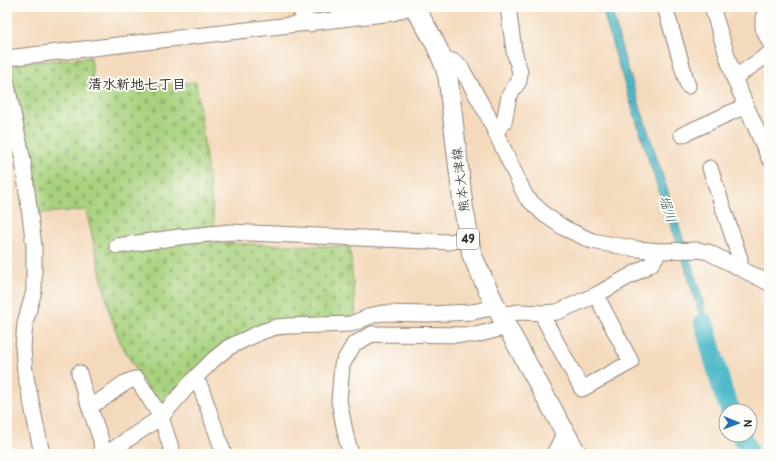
<svg xmlns="http://www.w3.org/2000/svg" width="776" height="461" viewBox="0 0 776 461" font-family="Pangolin,'Klee One',sans-serif">
<style>
.cemetery{fill:url(#cemetery-stones);stroke:#6a7e54}
.water{fill:url(#water-ripples);stroke:#3c727a}
.lines{fill:none;stroke-linecap:round;stroke-linejoin:round}
.river{stroke:#4dbac8;stroke-width:20}
.minor-casing{stroke:#908274;stroke-width:17}
.major-casing{stroke:#908274;stroke-width:21}
.minor{stroke:#fff;stroke-width:15}
.major{stroke:#fff;stroke-width:19}
.labels{text-anchor:middle;stroke-width:4;stroke-linejoin:round;paint-order:stroke}
.shield{fill:#fdfcf7;stroke:#6a6a68;stroke-width:1}
.shield-label{font-size:12px;font-weight:bold;fill:#2b2b2b}
.street-label{font-size:13px;fill:#2b2b2b;stroke:#fdfcf7}
.neighbourhood-label{font-size:14px;font-weight:bold;fill:#2b2b2b;stroke:#fdfcf7}
.water-label{font-size:14px;font-style:italic;fill:#375d62;stroke:#fdfcf7}
</style>
<defs>
<pattern id="cemetery-stones" width="16" height="16" patternUnits="userSpaceOnUse"><rect width="16" height="16" fill="#a8d27e"/><path d="M2 7V4a2 2 0 0 1 4 0v3zM10 15v-3a2 2 0 0 1 4 0v3z" fill="#91b46d"/></pattern>
<pattern id="water-ripples" width="26" height="14" patternUnits="userSpaceOnUse"><rect width="26" height="14" fill="#4dbac8"/><path d="M2 4q2-2 4 0t4 0M15 11q2-2 4 0t4 0" fill="none" stroke="#4097a3"/></pattern>
</defs>
<rect width="100%" height="100%" fill="#fdfcf7"/>
<filter id="ink" filterUnits="userSpaceOnUse"><feTurbulence type="fractalNoise" baseFrequency=".025" numOctaves="2"/><feDisplacementMap in="SourceGraphic" scale="8" xChannelSelector="R" yChannelSelector="G"/><feConvolveMatrix kernelMatrix="1 2 1 2 8 2 1 2 1" color-interpolation-filters="sRGB"/></filter>
<filter id="wash" filterUnits="userSpaceOnUse"><feTurbulence type="fractalNoise" baseFrequency=".012" numOctaves="4" result="noise"/><feDisplacementMap in="SourceGraphic" scale="16" xChannelSelector="R" yChannelSelector="G"/><feGaussianBlur stdDeviation="0.9" result="paint"/><feColorMatrix in="noise" values="0 0 0 0 0 0 0 0 0 0 0 0 0 0 0 0 0 1.4 0 .05"/><feComposite in="paint" operator="in"/></filter>
<g filter="url(#wash)">
<rect width="100%" height="100%" fill="#f4dabd"/>
<path class="cemetery" d="M 91,57 L 94,92 L 196,82 L 217,243 L 350,247 L 356,319 L 226,342 L 165,403 L 161,404 L 154,400 L 121,344 L 110,314 L 86,210 L 38,213 L 35,212 L 27,150 L 11,69 L 12,66 L 22,63 Z"/>
<path class="water" d="M 602,7 L 611,7 L 624,57 L 702,297 L 713,360 L 684,263 L 655,180 L 613,47 Z"/>
<g class="lines">
<path class="river" d="M 704,323 L 723,392 L 731,411
M 741,435 L 750,454"/>
</g>
</g>
<g filter="url(#ink)">
<g class="lines">
<defs>
<path id="minor" d="M 298,7 L 310,24
M 665,7 L 688,86
M 712,7 L 734,78 L 769,158
M 763,17 L 763,28 L 769,41
M 7,58 L 393,13 L 409,7
M 444,62 L 453,61 L 460,66 L 486,112 L 526,197 L 545,215 L 564,228 L 592,241 L 637,249 L 660,251 L 698,250 L 708,252 L 769,283
M 734,78 L 769,54
M 7,85 L 23,161 L 34,246 L 34,291 L 25,323 L 23,348 L 25,372 L 42,454
M 495,130 L 500,127 L 504,122 L 509,96 L 519,81 L 520,72 L 514,51 L 508,7
M 682,135 L 745,106
M 710,168 L 740,259 L 740,268
M 117,246 L 179,237 L 230,232 L 449,242 L 468,238
M 544,313 L 545,321 L 582,389 L 631,362 L 596,295 L 651,264 L 660,251
M 501,315 L 519,312 L 544,313 L 557,312 L 596,295
M 79,373 L 84,391 L 101,440 L 102,454
M 195,378 L 201,388 L 224,454
M 98,402 C 109,396 125,379 137,379 L 161,417 L 173,454
M 106,454 L 161,417 L 195,378 L 214,359 L 229,347 L 261,332 L 276,327 L 288,326 L 351,324 L 373,315 L 383,313 L 428,314 L 472,312 L 487,309 L 495,305
M 351,454 L 347,441 L 339,401 L 342,365 L 354,344 L 372,334 L 476,335 L 507,327
M 554,454 L 565,432"/>
<path id="major" d="M 414,7 C 428,29 441,51 448,77 L 463,205 L 472,255 L 495,305 L 577,454"/>
</defs>
<use href="#minor" class="minor-casing"/>
<use href="#major" class="major-casing"/>
<use href="#minor" class="minor"/>
<use href="#major" class="major"/>
</g>
</g>
<g class="labels">
<rect class="shield" x="457" y="229" width="22" height="20" rx="3"/>
<g class="shield-label">
<text x="468" y="243">49</text>
</g>
<g class="street-label">
<text transform="translate(460 180) rotate(-97)" y="5">熊本大津線</text>
</g>
<g class="neighbourhood-label">
<text x="137" y="89">清水新地七丁目</text>
</g>
<g class="water-label">
<text transform="translate(668 209) rotate(72)" y="5">堀川</text>
</g>
</g>
<rect width="776" height="461" fill="none" stroke="#fdfcf7" stroke-width="24"/>
<g transform="translate(738 423) rotate(91)"><circle r="19" fill="#fdfcf7" stroke="#a9a8a5"/>
<path d="M0-3L7 15L0 10L-7 15Z" fill="#1f6fb2"/>
<text y="-6" font-size="11" font-weight="bold" text-anchor="middle" fill="#2b2b2b">N</text>
</g>
</svg>
